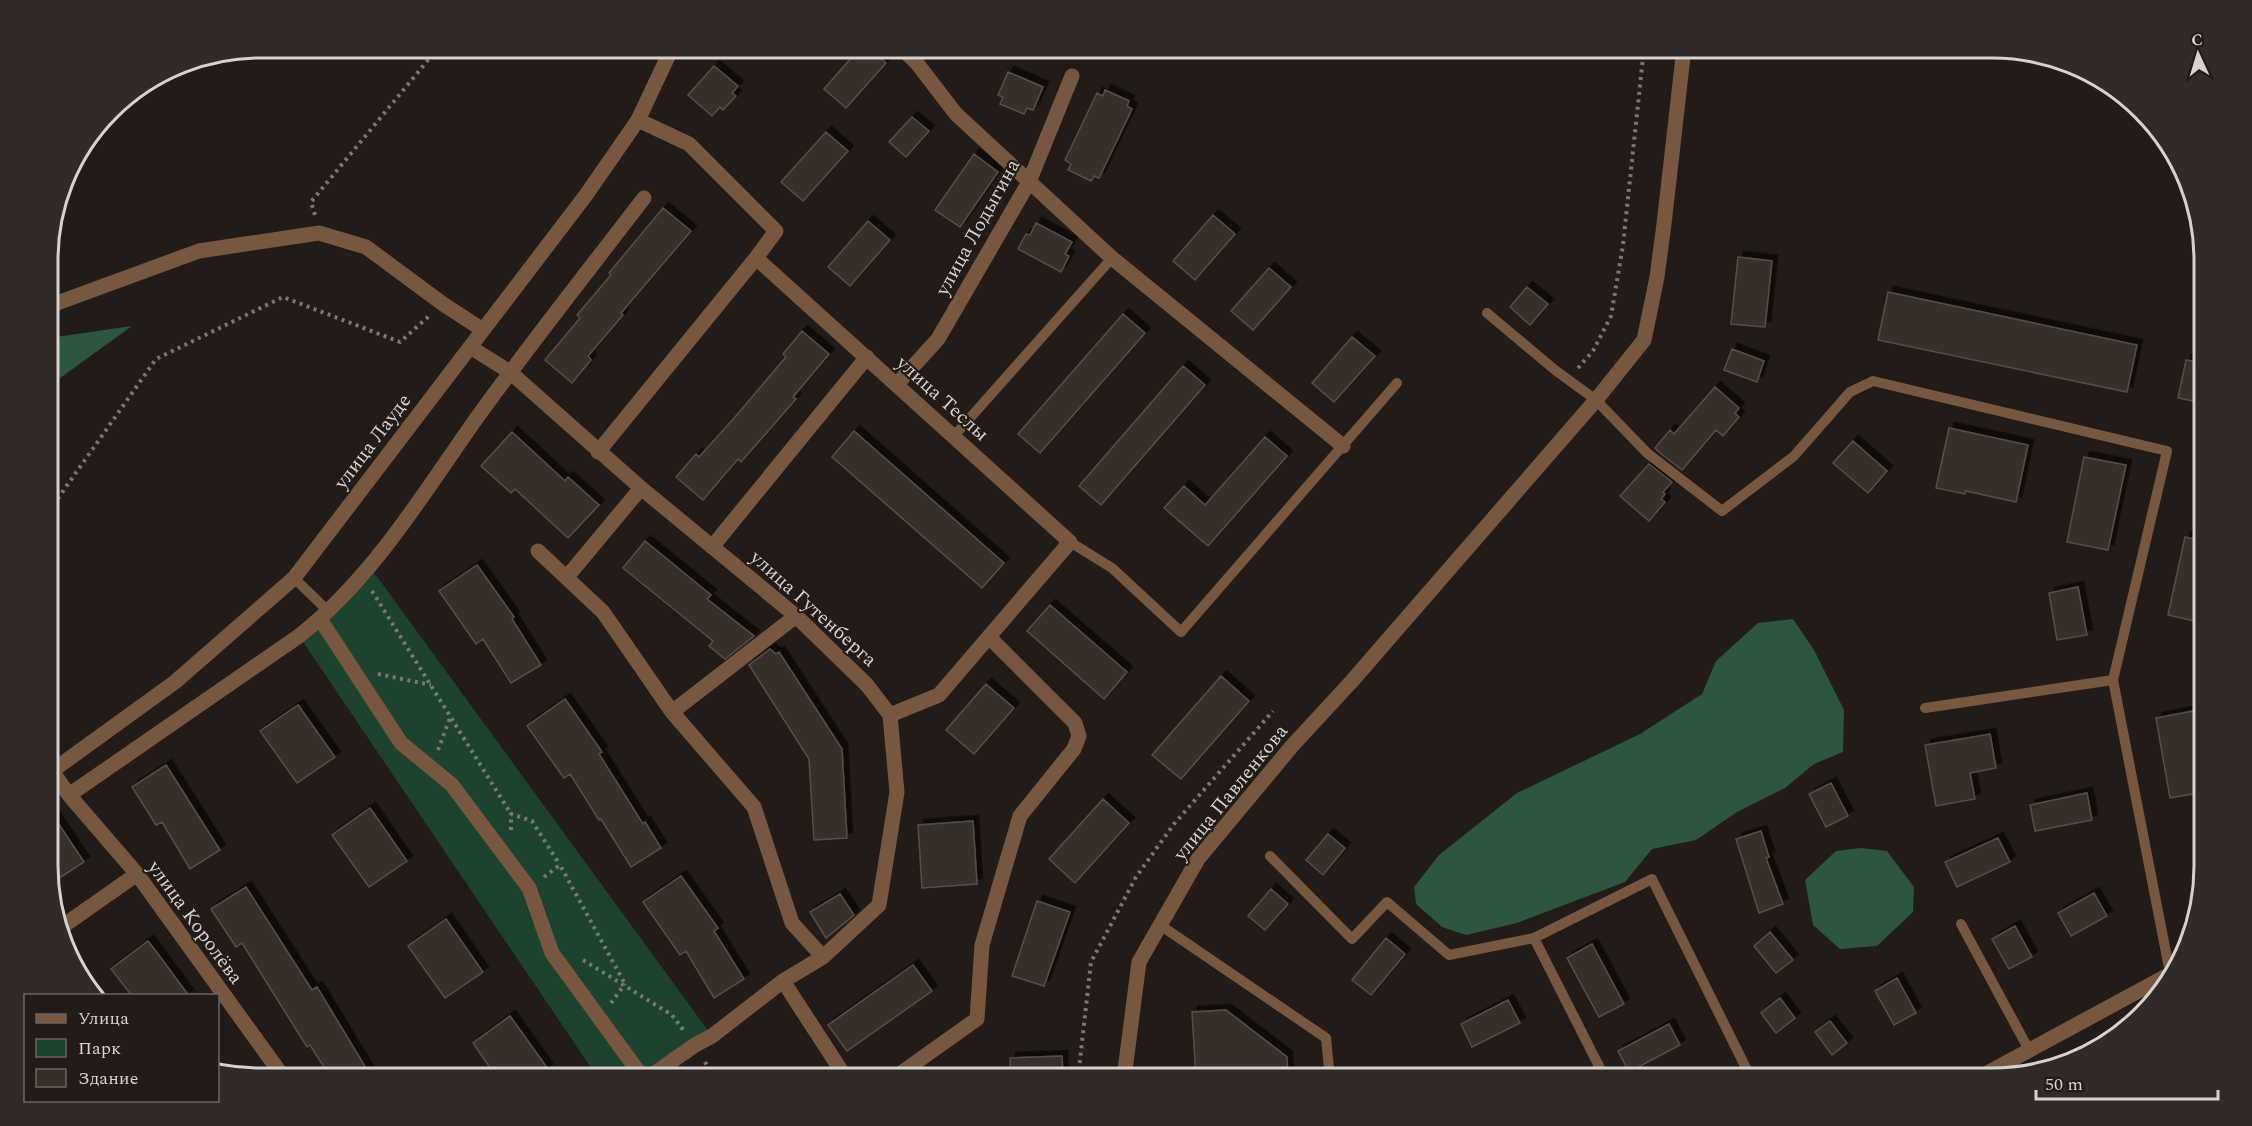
<svg xmlns="http://www.w3.org/2000/svg" width="2252" height="1126" viewBox="0 0 2252 1126" font-family="Spectral,serif">
<style>
.green{fill:#1d422d}
.forest{fill:#2c563e}
.building{fill:#372e29;stroke:#574e49;stroke-width:1.5;filter:url(#shadow)}
.lines{fill:none;stroke-linecap:round;stroke-linejoin:round}
.path{stroke:#7c7672;stroke-width:4;stroke-dasharray:3 4.5;stroke-linecap:butt}
.service{stroke:#785741;stroke-width:10}
.pedestrian{stroke:#785741;stroke-width:15}
.minor{stroke:#785741;stroke-width:15}
.labels{text-anchor:middle;stroke-width:4.5;stroke-linejoin:round;paint-order:stroke}
.street-label{font-size:20px;fill:#d7d2cf;stroke:#231b17}
.rim{fill:none;stroke:#d7d2cf;stroke-width:3}
</style>
<defs>
<filter id="shadow"><feDropShadow dx="5.5" dy="-5.5" stdDeviation="0" flood-color="#0009"/></filter>
</defs>
<rect width="100%" height="100%" fill="#231b17"/>
<path class="green" d="M 370,567 L 712,1036 L 648,1078 L 598,1078 L 299,636 Z"/>
<path class="forest" d="M 132,326 L 49,386 L 49,338 Z
M 1793,619 L 1814,650 L 1844,710 L 1843,752 L 1814,764 L 1785,788 L 1737,812 L 1696,840 L 1652,849 L 1625,882 L 1517,923 L 1466,935 L 1442,927 L 1416,904 L 1414,887 L 1439,855 L 1517,793 L 1640,734 L 1702,694 L 1716,661 L 1758,623 Z
M 1861,848 L 1887,851 L 1914,887 L 1913,912 L 1877,946 L 1840,949 L 1813,925 L 1805,880 L 1836,851 Z"/>
<path class="building" d="M 860,48 L 869,48 L 886,63 L 846,108 L 824,89 Z
M 714,66 L 738,86 L 732,93 L 736,96 L 723,110 L 720,107 L 712,116 L 688,95 Z
M 1008,72 L 1043,87 L 1033,110 L 1027,108 L 1024,114 L 1000,104 L 1003,97 L 998,95 Z
M 1105,90 L 1129,101 L 1127,106 L 1132,109 L 1099,178 L 1094,176 L 1091,181 L 1068,170 L 1071,164 L 1065,160 L 1097,93 L 1103,96 Z
M 912,117 L 929,131 L 906,157 L 889,142 Z
M 826,132 L 848,151 L 803,201 L 781,182 Z
M 974,154 L 998,172 L 960,227 L 935,210 Z
M 663,208 L 691,231 L 621,313 L 623,315 L 588,356 L 591,360 L 572,383 L 545,360 L 580,318 L 577,315 L 611,275 L 609,273 Z
M 1213,215 L 1235,234 L 1195,280 L 1173,261 Z
M 868,221 L 890,240 L 850,286 L 828,267 Z
M 1036,223 L 1072,242 L 1065,254 L 1069,256 L 1061,272 L 1018,249 L 1026,234 L 1030,235 Z
M 1738,257 L 1772,261 L 1765,327 L 1731,324 Z
M 1269,268 L 1291,287 L 1253,330 L 1231,311 Z
M 1527,287 L 1548,304 L 1530,325 L 1510,307 Z
M 1888,292 L 2137,345 L 2127,392 L 1878,340 Z
M 1123,314 L 1145,333 L 1040,453 L 1018,434 Z
M 802,331 L 829,354 L 793,397 L 796,399 L 776,422 L 741,462 L 738,459 L 703,500 L 676,477 L 696,454 L 699,457 L 735,417 L 786,357 L 783,354 Z
M 1352,337 L 1375,356 L 1334,402 L 1312,383 Z
M 1732,349 L 1764,361 L 1757,382 L 1724,370 Z
M 2186,360 L 2203,363 L 2203,403 L 2178,398 Z
M 1183,366 L 1205,385 L 1101,505 L 1079,486 Z
M 1715,387 L 1739,408 L 1735,413 L 1739,417 L 1723,436 L 1716,430 L 1682,470 L 1659,452 L 1655,448 L 1670,430 L 1674,434 Z
M 1949,428 L 2028,445 L 2016,502 L 1966,491 L 1965,494 L 1936,488 Z
M 854,431 L 1004,563 L 982,588 L 832,457 Z
M 512,432 L 565,481 L 568,477 L 599,505 L 568,538 L 515,489 L 511,493 L 481,466 Z
M 1265,437 L 1287,456 L 1208,546 L 1164,508 L 1184,486 L 1205,505 Z
M 1853,441 L 1887,471 L 1868,493 L 1833,463 Z
M 2084,457 L 2126,465 L 2108,550 L 2067,542 Z
M 1649,464 L 1672,482 L 1663,492 L 1665,494 L 1661,499 L 1665,502 L 1649,521 L 1620,496 Z
M 2185,537 L 2203,541 L 2203,623 L 2168,615 Z
M 645,541 L 711,595 L 707,599 L 754,636 L 725,659 L 709,646 L 713,641 L 623,568 Z
M 477,565 L 514,617 L 512,619 L 541,665 L 511,683 L 483,639 L 476,644 L 439,591 Z
M 2078,587 L 2087,635 L 2057,640 L 2049,593 Z
M 1050,605 L 1127,672 L 1104,699 L 1027,631 Z
M 770,649 L 776,654 L 779,652 L 842,749 L 847,838 L 814,840 L 809,759 L 749,665 Z
M 1221,676 L 1249,701 L 1181,779 L 1152,755 Z
M 986,684 L 1014,708 L 974,754 L 946,730 Z
M 565,699 L 602,752 L 599,754 L 643,824 L 645,822 L 661,848 L 631,867 L 601,819 L 599,820 L 570,774 L 564,778 L 527,726 Z
M 298,705 L 335,757 L 297,783 L 260,731 Z
M 2204,709 L 2204,792 L 2170,798 L 2156,718 Z
M 1990,734 L 1996,768 L 1970,773 L 1975,799 L 1936,806 L 1925,745 Z
M 166,765 L 220,850 L 190,869 L 162,822 L 156,825 L 132,787 Z
M 1831,783 L 1848,816 L 1826,827 L 1809,794 Z
M 2087,793 L 2092,820 L 2035,831 L 2030,805 Z
M 1103,799 L 1129,823 L 1075,883 L 1049,859 Z
M 370,808 L 407,861 L 369,887 L 332,835 Z
M 50,811 L 84,862 L 50,884 Z
M 973,821 L 977,884 L 922,888 L 918,825 Z
M 1761,831 L 1769,857 L 1766,858 L 1783,904 L 1759,913 L 1736,839 Z
M 1328,834 L 1345,848 L 1323,875 L 1306,860 Z
M 1998,838 L 2010,862 L 1957,887 L 1945,862 Z
M 681,876 L 718,928 L 714,931 L 744,979 L 714,998 L 686,951 L 680,955 L 643,902 Z
M 246,887 L 312,990 L 317,987 L 372,1078 L 331,1078 L 310,1045 L 307,1047 L 242,943 L 236,947 L 211,909 Z
M 1271,889 L 1288,904 L 1265,930 L 1248,916 Z
M 2094,893 L 2107,916 L 2071,936 L 2058,913 Z
M 840,894 L 854,915 L 826,938 L 810,912 Z
M 1037,901 L 1070,912 L 1044,986 L 1012,976 Z
M 446,919 L 483,972 L 445,998 L 408,946 Z
M 2015,926 L 2032,957 L 2009,969 L 1992,939 Z
M 1770,932 L 1793,960 L 1776,973 L 1754,946 Z
M 1386,938 L 1405,954 L 1371,995 L 1352,980 Z
M 148,941 L 164,962 L 189,996 L 132,996 L 111,969 Z
M 1592,944 L 1624,1004 L 1599,1017 L 1567,958 Z
M 913,965 L 932,991 L 847,1051 L 828,1025 Z
M 1897,978 L 1916,1013 L 1894,1025 L 1875,991 Z
M 1780,998 L 1795,1018 L 1776,1033 L 1761,1013 Z
M 1508,1000 L 1520,1023 L 1472,1047 L 1461,1024 Z
M 1226,1010 L 1287,1057 L 1288,1078 L 1196,1078 L 1192,1012 Z
M 510,1016 L 548,1069 L 535,1078 L 497,1078 L 473,1043 Z
M 1830,1021 L 1847,1043 L 1832,1055 L 1815,1032 Z
M 1669,1024 L 1680,1045 L 1629,1072 L 1618,1051 Z
M 1062,1056 L 1063,1078 L 1011,1078 L 1010,1058 Z"/>
<g class="lines">
<path class="path" d="M 315,215 L 311,202 L 438,48
M 1578,368 L 1593,351 L 1611,316 L 1623,245 L 1644,48
M 49,511 L 156,359 L 283,297 L 400,342 L 429,316
M 372,591 L 511,814
M 378,674 L 431,685
M 438,750 L 451,715
M 511,830 L 511,814 L 532,821 L 560,865
M 544,877 L 560,865 L 625,984
M 583,960 L 672,1015 L 684,1031
M 611,1003 L 625,984
M 705,1062 L 714,1078
M 1078,1078 L 1091,962 L 1136,877 L 1174,824 L 1273,711"/>
<path class="service" d="M 1487,313 L 1555,370 L 1596,400 L 1647,453 L 1722,511 L 1794,456 L 1850,392 L 1873,381 L 2167,451 L 2113,680 L 2170,973
M 954,436 L 1112,258
M 1070,542 L 1112,568 L 1181,632 L 1397,383
M 294,578 L 328,611
M 1925,708 L 2113,680
M 1270,856 L 1352,939 L 1387,902 L 1449,955 L 1534,938 L 1652,879 L 1751,1078
M 1961,924 L 2029,1050
M 1160,925 L 1326,1038 L 1330,1078
M 1534,938 L 1605,1078"/>
<path class="pedestrian" d="M 320,619 L 401,743 L 452,785 L 529,888 L 552,953 L 643,1078"/>
<path class="minor" d="M 901,48 L 916,62 L 956,114 L 1112,258 L 1343,446
M 756,258 L 1070,542 L 939,695 L 890,715
M 49,306 L 199,251 L 319,233 L 366,247 L 443,304 L 483,330
M 470,347 L 510,372 L 641,488 L 796,616 L 867,685 L 890,715 L 897,792 L 879,905 L 823,957 L 783,981 L 712,1036 L 695,1045 L 648,1078
M 897,384 L 938,339 L 1029,182 L 1072,76
M 598,452 L 756,258 L 776,231 L 689,144 L 638,120
M 712,547 L 867,357
M 538,551 L 603,612 L 672,712 L 754,807 L 792,923 L 823,957
M 567,577 L 641,488
M 672,712 L 796,616
M 69,795 L 299,636 C 372,579 423,494 476,419 C 530,344 588,271 644,198
M 63,926 L 137,874
M 783,981 L 846,1078
M 284,1078 L 137,874 L 69,795 L 52,771 L 175,682 L 294,578 L 586,195 L 638,120 L 672,48
M 894,1078 L 977,1019 L 982,945 L 1020,816 L 1074,749 L 1079,736 L 1075,723 L 990,638
M 1124,1078 L 1139,962 L 1198,859 L 1292,746 L 1352,681 L 1596,400 L 1644,340 L 1657,277 L 1664,224 L 1684,48
M 1978,1078 L 2170,974"/>
</g>
<g class="labels">
<g class="street-label">
<text transform="translate(977 227) rotate(-61)" y="7">улица Лодыгина</text>
<text transform="translate(943 398) rotate(42)" y="7">улица Теслы</text>
<text transform="translate(372 441) rotate(-53)" y="7">улица Лауде</text>
<text transform="translate(814 608) rotate(42)" y="7">улица Гутенберга</text>
<text transform="translate(1230 792) rotate(-51)" y="7">улица Павленкова</text>
<text transform="translate(196 922) rotate(54)" y="7">улица Королёва</text>
</g>
</g>
<path d="M0 0H2252V1126H0ZM260 58H1992A202 202 0 0 1 2194 260V866A202 202 0 0 1 1992 1068H260A202 202 0 0 1 58 866V260A202 202 0 0 1 260 58Z" fill="#312a26" fill-rule="evenodd"/>
<path class="rim" d="M260 58H1992A202 202 0 0 1 2194 260V866A202 202 0 0 1 1992 1068H260A202 202 0 0 1 58 866V260A202 202 0 0 1 260 58Z"/>
<rect x="24" y="994" width="195" height="108" fill="#231b17" stroke="#6b6461" stroke-width="1.5"/>
<rect x="36" y="1014" width="30" height="9" fill="#785741" stroke="#6b6461" stroke-width="1.5"/>
<text x="78" y="1024" font-size="18" fill="#d7d2cf">Улица</text>
<rect x="36" y="1039" width="30" height="18" fill="#1d422d" stroke="#6b6461" stroke-width="1.5"/>
<text x="78" y="1054" font-size="18" fill="#d7d2cf">Парк</text>
<rect x="36" y="1069" width="30" height="18" fill="#372e29" stroke="#6b6461" stroke-width="1.5"/>
<text x="78" y="1084" font-size="18" fill="#d7d2cf">Здание</text>
<g transform="translate(2198 54) rotate(356)" stroke="#231b17" stroke-width="4.5" paint-order="stroke">
<path d="M0-4.5L10 22L0 15L-10 22Z" fill="#d7d2cf"/>
<text y="-9" font-size="16" font-weight="bold" text-anchor="middle" fill="#d7d2cf">С</text>
</g>
<path d="M2036 1090v9h182v-9" fill="none" stroke="#d7d2cf" stroke-width="3"/>
<text x="2045" y="1090" font-size="18" fill="#d7d2cf" stroke="#231b17" stroke-width="4.5" paint-order="stroke">50 m</text>
</svg>
